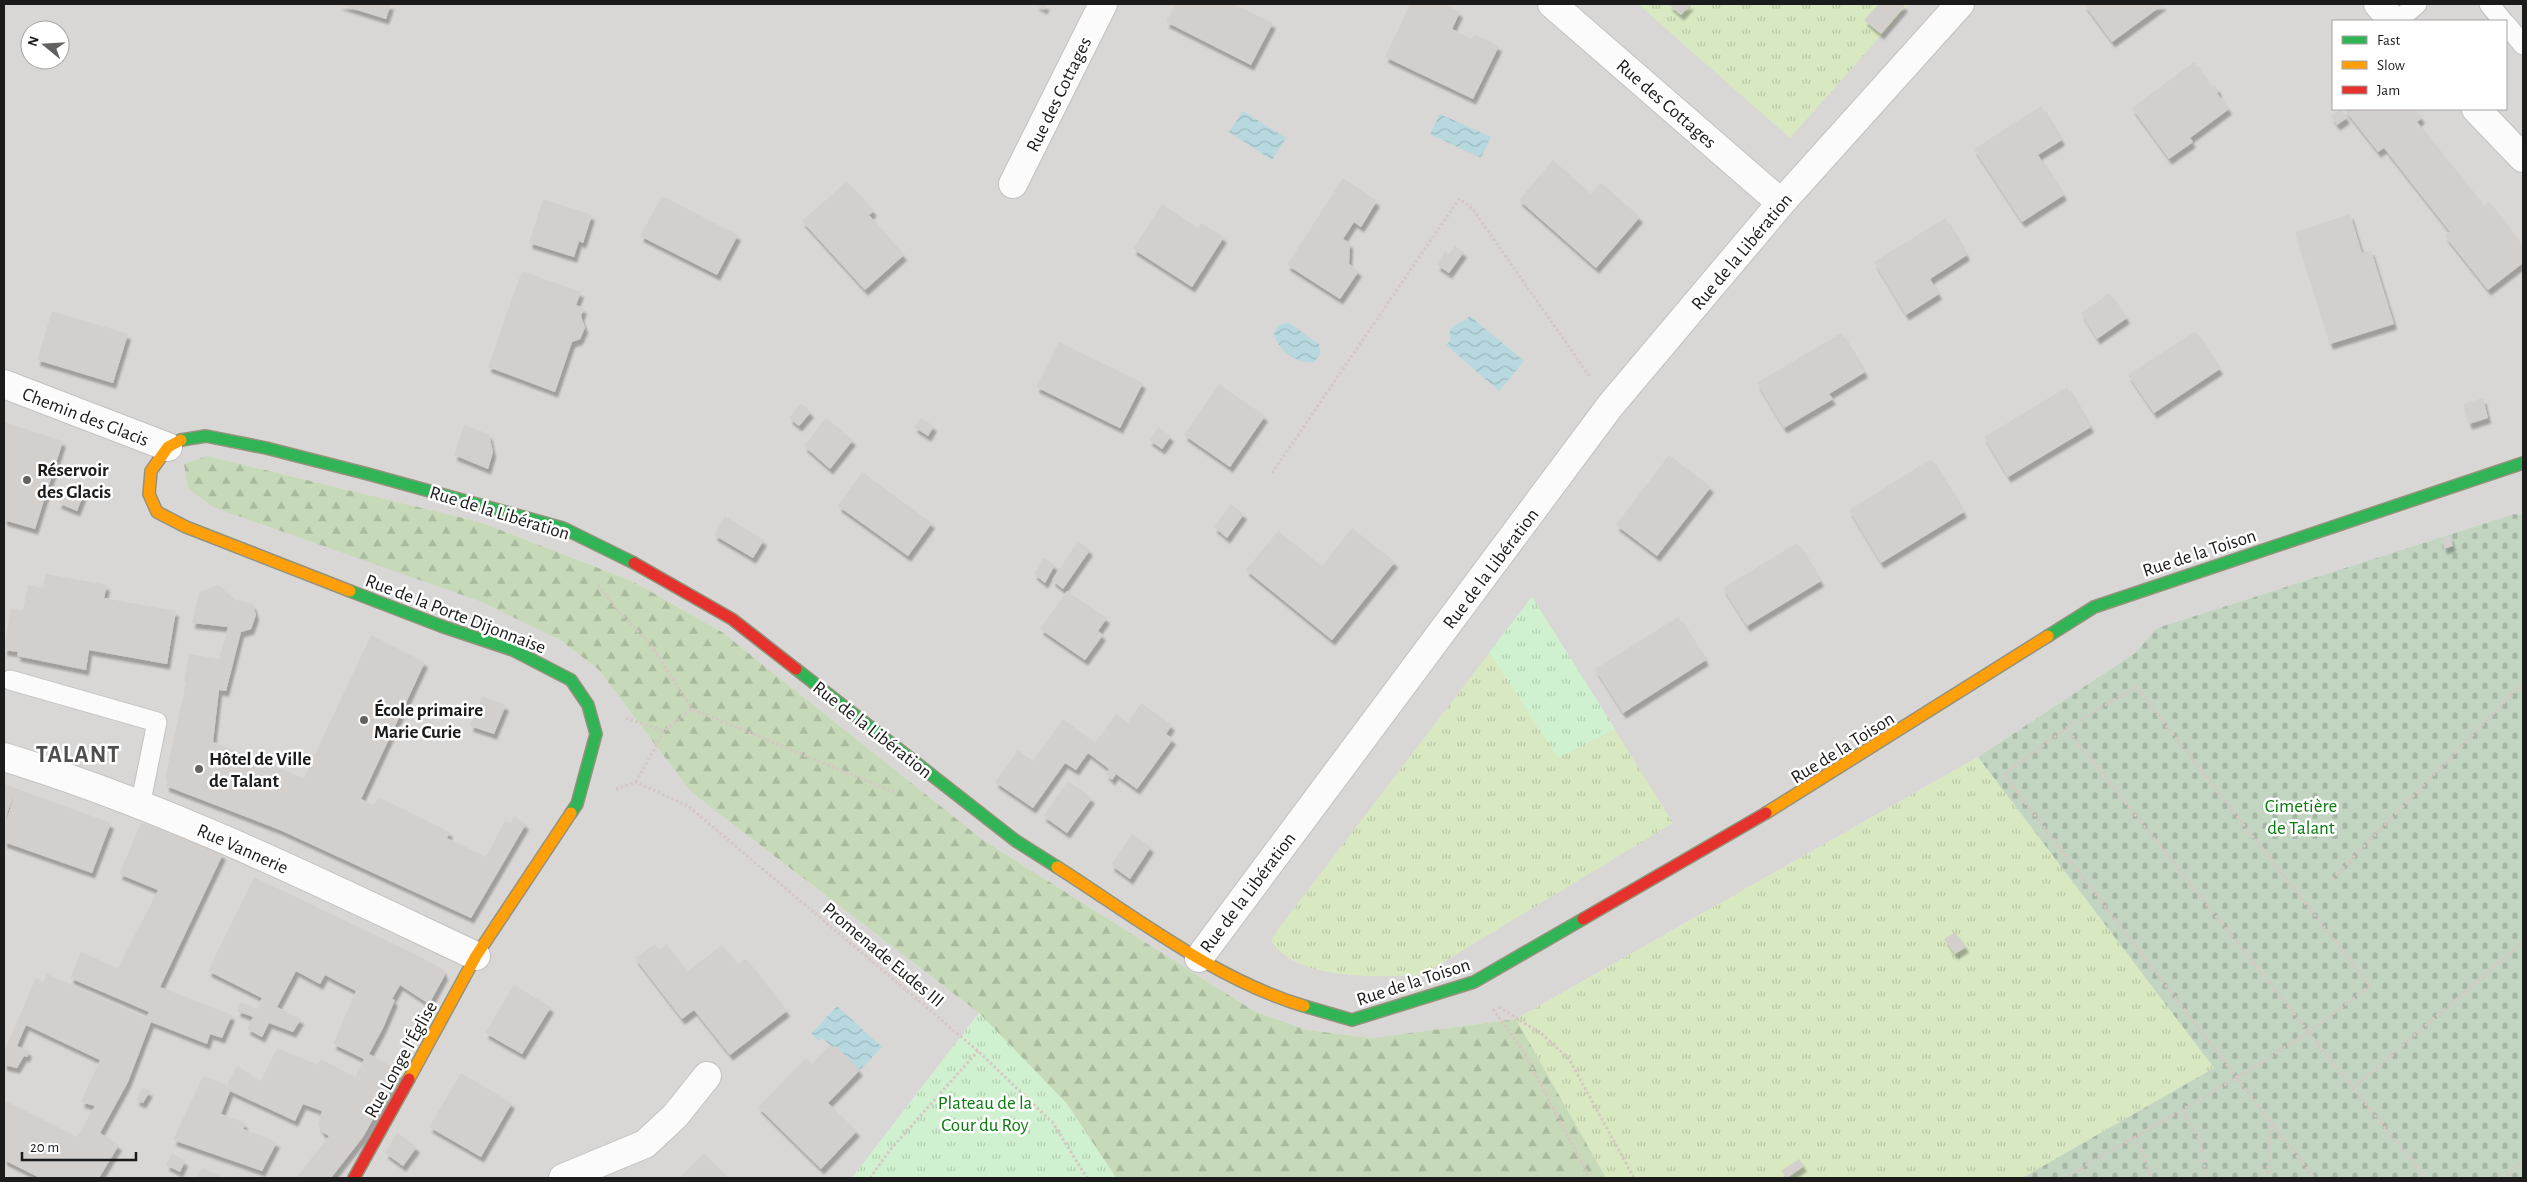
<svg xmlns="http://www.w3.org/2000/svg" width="2527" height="1182" viewBox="0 0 2527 1182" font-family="'Alegreya Sans',sans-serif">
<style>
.residential{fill:#d9d7d5;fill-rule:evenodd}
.grass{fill:url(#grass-tufts)}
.forest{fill:url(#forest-firs)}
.cemetery{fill:url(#cemetery-stones)}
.park{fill:url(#park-tufts)}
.parking{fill:#d8d7d5}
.water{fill:url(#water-waves)}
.building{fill:#d2cfcd;filter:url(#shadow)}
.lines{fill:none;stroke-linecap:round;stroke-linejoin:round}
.lane-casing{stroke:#c2c1c0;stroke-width:21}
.street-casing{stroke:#c2c1c0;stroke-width:30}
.fast-casing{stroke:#93937c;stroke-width:14}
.slow-casing{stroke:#93937c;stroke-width:14}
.jam-casing{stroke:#93937c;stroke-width:14}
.path{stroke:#d6c6c4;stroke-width:3;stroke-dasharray:2.5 2.5;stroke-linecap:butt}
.lane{stroke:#fcfbfb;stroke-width:19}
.street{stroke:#fcfbfb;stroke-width:28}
.fast{stroke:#30b455;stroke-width:11}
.slow{stroke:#ff9f0a;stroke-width:11}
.jam{stroke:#e5322d;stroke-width:11}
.poi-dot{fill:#636261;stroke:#fff;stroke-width:2}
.labels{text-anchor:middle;stroke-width:5;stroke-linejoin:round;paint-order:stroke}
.street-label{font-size:19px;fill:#1b1b1b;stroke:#fff}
.poi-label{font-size:19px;font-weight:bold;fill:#1b1b1b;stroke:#fff;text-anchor:start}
.park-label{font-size:19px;fill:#097a0d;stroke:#fff}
.district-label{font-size:24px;font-weight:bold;letter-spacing:1px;fill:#4e4e4e;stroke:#fff}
</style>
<defs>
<pattern id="grass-tufts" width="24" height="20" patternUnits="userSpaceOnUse" patternTransform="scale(1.25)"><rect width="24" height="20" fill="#d8e8c1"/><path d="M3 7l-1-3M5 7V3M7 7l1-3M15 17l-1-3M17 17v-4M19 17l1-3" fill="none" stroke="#b9c6a5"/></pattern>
<pattern id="forest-firs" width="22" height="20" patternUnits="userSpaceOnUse" patternTransform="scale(1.25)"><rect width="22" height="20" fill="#c6d9b8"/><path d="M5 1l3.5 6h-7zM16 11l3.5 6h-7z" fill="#aaba9e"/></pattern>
<pattern id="cemetery-stones" width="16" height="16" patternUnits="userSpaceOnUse" patternTransform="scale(1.25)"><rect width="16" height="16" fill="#c2d5c1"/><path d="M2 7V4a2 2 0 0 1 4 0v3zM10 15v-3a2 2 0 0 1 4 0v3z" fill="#a6b6a5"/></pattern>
<pattern id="park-tufts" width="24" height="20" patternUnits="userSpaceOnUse" patternTransform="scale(1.25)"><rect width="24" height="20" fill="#d0f1cf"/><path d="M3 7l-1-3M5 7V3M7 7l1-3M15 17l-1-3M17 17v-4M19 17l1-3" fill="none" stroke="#b2ceb1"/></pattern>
<pattern id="water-waves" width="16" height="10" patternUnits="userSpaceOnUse" patternTransform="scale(1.25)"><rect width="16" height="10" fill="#b6d8de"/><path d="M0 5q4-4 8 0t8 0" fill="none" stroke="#9cb9be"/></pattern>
<filter id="shadow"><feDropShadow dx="3" dy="5.5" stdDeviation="1" flood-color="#0004"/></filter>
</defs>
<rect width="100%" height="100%" fill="#eae7e4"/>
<path class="residential" d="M 4,4 L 2523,4 L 2523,515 L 2514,514 L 2157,628 L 2135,653 L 1978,757 L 1516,1019 L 1372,1038 L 1307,1030 L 1254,1011 L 983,840 L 722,632 L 632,581 L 480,522 L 207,456 L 560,640 L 599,670 L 691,792 L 979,1013 L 852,1178 L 4,1178 ZM 2333,21 L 2506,21 L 2506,109 L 2333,109 ZM 30,30 L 60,30 L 60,60 L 30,60 Z"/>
<path class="grass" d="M 1638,4 L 1909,4 L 1790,138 Z
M 1532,597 L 1673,823 L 1422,975 C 1380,977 1296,981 1271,941 L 1279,928 Z
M 1978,757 L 2214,1068 L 2022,1178 L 1606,1178 L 1516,1019 Z"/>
<path class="forest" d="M 207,456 L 480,522 L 632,581 L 722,632 L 983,840 L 1254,1011 L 1307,1030 L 1372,1038 L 1516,1019 L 1606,1178 L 1116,1178 L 1067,1104 L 979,1013 L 691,792 L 599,670 L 560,640 L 482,602 L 213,507 L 188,488 L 184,464 Z"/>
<path class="cemetery" d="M 2514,514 L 2523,515 L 2523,1178 L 2022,1178 L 2214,1068 L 1978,757 L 2135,653 L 2157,628 Z"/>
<path class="park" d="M 1532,597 L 1615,729 L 1558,758 L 1489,652 Z
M 979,1013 L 1067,1104 L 1116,1178 L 852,1178 Z"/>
<path class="parking" d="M 2442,4 L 2473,4 L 2487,21 L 2442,21 L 2432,10 Z
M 2506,46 L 2523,69 L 2523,119 L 2506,98 Z
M 21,702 L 129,741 L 124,773 L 13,732 Z
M 379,1161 L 403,1178 L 366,1178 Z"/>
<path class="water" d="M 1243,111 L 1286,138 L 1272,160 L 1229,132 Z
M 1440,114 L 1491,137 L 1481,158 L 1430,134 Z
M 1470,316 L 1524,361 L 1499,391 L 1446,345 L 1451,340 C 1446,323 1462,325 1470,316 Z
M 1288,322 L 1319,344 L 1321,353 L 1314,362 C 1298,365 1276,349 1274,333 L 1278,326 Z
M 837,1006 L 882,1047 L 860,1070 L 835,1046 L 833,1048 L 822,1038 L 819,1041 L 811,1034 Z"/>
<path class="building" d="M 338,4 L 391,4 L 386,19 Z
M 1035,4 L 1047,4 L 1044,9 Z
M 1176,4 L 1234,4 L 1273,23 L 1251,65 L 1166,22 Z
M 1410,4 L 1444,4 L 1460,12 L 1452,29 L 1472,39 L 1474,34 L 1499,46 L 1473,99 L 1385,57 Z
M 1668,4 L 1691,4 L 1681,15 Z
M 1879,4 L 1903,4 L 1905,6 L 1881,34 L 1864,20 Z
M 2084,4 L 2164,4 L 2112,42 Z
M 2194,62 L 2212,87 L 2215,85 L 2219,91 L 2217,93 L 2229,109 L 2190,138 L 2193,142 L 2169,159 L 2132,108 Z
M 2041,106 L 2062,140 L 2038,155 L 2064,195 L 2022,222 L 1974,149 Z
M 2340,109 L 2347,118 L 2337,125 L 2331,116 Z
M 2344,109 L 2415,109 L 2422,118 L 2417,122 L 2484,206 L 2489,202 L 2523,246 L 2523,263 L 2488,290 L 2445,236 L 2450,232 L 2384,148 L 2378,152 Z
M 1553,160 L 1591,194 L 1601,183 L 1640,217 L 1596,268 L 1519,200 Z
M 1343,178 L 1377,201 L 1361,227 L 1354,222 L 1343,239 L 1350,243 L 1349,264 L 1359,271 L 1340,299 L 1287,265 Z
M 847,181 L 874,211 L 869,215 L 904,255 L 865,290 L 802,221 Z
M 662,196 L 738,235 L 717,275 L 640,236 Z
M 543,199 L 592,215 L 583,243 L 579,241 L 574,257 L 529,243 Z
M 1162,204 L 1198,228 L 1201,223 L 1224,237 L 1192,287 L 1133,249 Z
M 2350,214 L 2362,253 L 2371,250 L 2394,324 L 2330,344 L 2295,232 Z
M 1945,218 L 1967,255 L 1930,279 L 1939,294 L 1906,315 L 1874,262 Z
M 1455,246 L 1464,252 L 1449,273 L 1437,265 L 1445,251 L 1449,254 Z
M 522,271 L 581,292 L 576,305 L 584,308 L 581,316 L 585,328 L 580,339 L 572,342 L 555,392 L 488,367 Z
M 2109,293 L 2127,318 L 2097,339 L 2081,313 Z
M 52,311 L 128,334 L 113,383 L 37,360 Z
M 2195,331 L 2220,369 L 2154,413 L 2128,375 Z
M 1841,333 L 1865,372 L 1829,394 L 1833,399 L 1784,428 L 1757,383 Z
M 1059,342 L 1143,383 L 1120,428 L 1036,387 Z
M 1219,384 L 1265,416 L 1230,467 L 1184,435 Z
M 2067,387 L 2091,427 L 2008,477 L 1984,437 Z
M 2483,398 L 2488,418 L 2469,424 L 2463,404 Z
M 801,403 L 811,412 L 799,426 L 789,418 Z
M 826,418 L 853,440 L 830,469 L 804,446 Z
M 921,418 L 934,426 L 928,436 L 914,427 Z
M 4,422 L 63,441 L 35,529 L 4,520 Z
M 464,425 L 489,434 L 493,452 L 488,469 L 454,455 Z
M 1158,427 L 1171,436 L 1162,449 L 1149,440 Z
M 1669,455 L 1711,487 L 1657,556 L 1616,525 Z
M 1931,459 L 1964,512 L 1881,563 L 1849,510 Z
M 862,472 L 932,523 L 908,556 L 838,506 Z
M 67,486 L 84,493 L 77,511 L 58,503 Z
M 1231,504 L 1244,514 L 1227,538 L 1214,527 Z
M 725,516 L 764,540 L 753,558 L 714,535 Z
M 1352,528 L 1395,562 L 1332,640 L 1246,570 L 1278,531 L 1322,566 Z
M 2450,536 L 2453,546 L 2444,549 L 2442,539 Z
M 1078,541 L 1090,550 L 1063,589 L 1052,580 Z
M 1797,543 L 1821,581 L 1747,626 L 1723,588 Z
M 1044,558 L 1055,565 L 1045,583 L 1034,574 Z
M 46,574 L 107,585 L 104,598 L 176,611 L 167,664 L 89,650 L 86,670 L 17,656 L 18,652 L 4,650 L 11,608 L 23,611 L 28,585 L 43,588 Z
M 218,585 L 236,600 L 253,604 L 256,615 L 251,629 L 241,632 L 226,691 L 219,690 L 213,742 L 304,778 L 371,635 L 425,662 L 361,799 L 374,805 L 378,797 L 450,832 L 447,838 L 486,857 L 505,821 L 511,823 L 514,816 L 526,824 L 471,918 L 280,830 L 166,786 L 167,779 L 165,779 L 186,683 L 184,682 L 189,654 L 219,659 L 228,627 L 192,623 L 199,592 Z
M 1067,591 L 1107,618 L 1098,631 L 1103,635 L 1085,660 L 1040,629 Z
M 1678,617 L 1706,660 L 1623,713 L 1595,669 Z
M 482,696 L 506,705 L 494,734 L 470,726 Z
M 1141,703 L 1172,725 L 1166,734 L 1173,739 L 1137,789 L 1116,774 L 1112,780 L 1106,774 L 1109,769 L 1088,753 L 1076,770 L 1065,763 L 1033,808 L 995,782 L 1018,750 L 1033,761 L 1063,719 L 1095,743 L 1116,714 L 1128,723 Z
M 1068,781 L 1092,798 L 1067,833 L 1043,816 Z
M 4,784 L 111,823 L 92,873 L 4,842 L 4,829 L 14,795 L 4,821 Z
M 141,823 L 183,835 L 223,854 L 160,987 L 232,1015 L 222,1038 L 210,1034 L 207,1044 L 151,1022 L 128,1082 L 100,1133 L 119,1145 L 99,1178 L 40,1178 L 4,1160 L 4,1100 L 77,1137 L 95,1106 L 81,1102 L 100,1060 L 26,1025 L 17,1046 L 29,1051 L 27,1057 L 24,1056 L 17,1068 L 4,1065 L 4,1052 L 36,978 L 43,982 L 47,974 L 146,1018 L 149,1012 L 70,978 L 81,952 L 118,968 L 158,890 L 119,874 Z
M 1132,834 L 1151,847 L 1130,879 L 1111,865 Z
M 254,877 L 417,955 L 443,969 L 445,975 L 429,1004 L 400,985 L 392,999 L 395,1000 L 383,1028 L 369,1054 L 400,1071 L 363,1137 L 331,1178 L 296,1178 L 329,1136 L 322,1132 L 318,1125 L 322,1111 L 303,1104 L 295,1121 L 230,1091 L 221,1114 L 245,1123 L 243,1129 L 277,1142 L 262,1171 L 173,1140 L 203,1076 L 227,1085 L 237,1066 L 261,1081 L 277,1048 L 318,1065 L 321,1059 L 355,1077 L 364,1059 L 333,1044 L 356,991 L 325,975 L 320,984 L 296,971 L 277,1007 L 301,1019 L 293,1032 L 269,1023 L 262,1037 L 247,1029 L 253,1017 L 237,1011 L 241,1002 L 257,1009 L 262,998 L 208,971 Z
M 1955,932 L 1966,947 L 1955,954 L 1944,939 Z
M 655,944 L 659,950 L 666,944 L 687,972 L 722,945 L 738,965 L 746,959 L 787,1011 L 730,1055 L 694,1010 L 682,1019 L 635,958 Z
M 514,985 L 551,1007 L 522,1054 L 485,1033 Z
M 830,1045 L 833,1048 L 835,1046 L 860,1070 L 828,1103 L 857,1131 L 821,1169 L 758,1107 L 806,1058 L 812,1064 Z
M 461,1073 L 512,1103 L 481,1157 L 429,1127 Z
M 142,1088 L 150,1091 L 143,1103 L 136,1100 Z
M 397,1133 L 417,1147 L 403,1166 L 385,1153 Z
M 172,1153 L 185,1161 L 180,1172 L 166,1165 Z
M 704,1154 L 729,1178 L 679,1178 Z
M 1799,1159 L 1804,1166 L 1787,1178 L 1781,1171 Z
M 202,1168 L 220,1176 L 219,1178 L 197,1178 Z"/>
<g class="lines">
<defs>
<path id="lane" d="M 2489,4 L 2503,21
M 2397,21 L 2417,4
M 2506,24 L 2523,45
M 10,680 L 157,722 L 140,806"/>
<path id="street" d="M 1552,4 L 1781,203
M 2378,4 L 2393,21
M 2476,109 L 2523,158
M 1013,184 L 1103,4
M 4,384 L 168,447
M 4,757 C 168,807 321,883 476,956
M 1199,958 L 1610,406 L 1781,203 L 1960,4
M 563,1178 L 645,1144 L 675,1116 L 707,1076"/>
<path id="fast" d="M 181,440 L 206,436 L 266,448 L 368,474 L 563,528 L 634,563
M 350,591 L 441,626 L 513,650 L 571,680 L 588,705 L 596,734 L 577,804 L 571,813
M 2048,636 L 2094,607 L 2523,463
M 796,669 L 1016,841 L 1057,867
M 1304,1006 L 1352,1020 L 1474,982 L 1583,919"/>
<path id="slow" d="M 181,440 L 168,447 L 151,471 L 149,494 L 157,512 L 186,527 L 350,591
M 1766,813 L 2048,636
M 1057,867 C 1134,916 1216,980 1304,1006
M 409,1079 L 476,956 L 571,813"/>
<path id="jam" d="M 634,563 L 732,619 L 796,669
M 1583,919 L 1766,813
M 354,1178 L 409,1079"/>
</defs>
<use href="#lane" class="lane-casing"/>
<use href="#street" class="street-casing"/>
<use href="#fast" class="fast-casing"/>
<use href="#slow" class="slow-casing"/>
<use href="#jam" class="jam-casing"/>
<path class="path" d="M 1272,473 L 1459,199 L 1472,208 L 1590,377
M 598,585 L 619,612 L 651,645 L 692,709
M 626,718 L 664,731
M 2066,728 L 2425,1178
M 636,782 L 664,731 L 692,709 L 896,793
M 616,789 L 636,782 L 688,806 L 978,1051 L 1053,1123 L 1087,1178
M 2332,879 L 2523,683
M 1499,1007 L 1543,1035 L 1569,1059 L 1634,1178
M 1493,1009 L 1523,1051 L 1590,1178
M 2353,1088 L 2523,942
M 2182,1110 L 2199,1139 L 2207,1178
M 2135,1137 L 2145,1159 L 2150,1178
M 2081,1168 L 2087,1178
M 870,1178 L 890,1150 L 978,1051
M 2064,1178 L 2237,1078 L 2309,1032 L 2370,986 L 2136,687 L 2066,728 L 2004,775 L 2237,1078 L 2314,1178
M 2267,1178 L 2271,1122
M 2503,1178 L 2523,1161"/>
<use href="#lane" class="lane"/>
<use href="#street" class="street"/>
<use href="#fast" class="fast"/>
<use href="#slow" class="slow"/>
<use href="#jam" class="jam"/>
</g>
<g class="poi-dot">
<circle cx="27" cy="480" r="5"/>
<circle cx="364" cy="720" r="5"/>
<circle cx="199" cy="769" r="5"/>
</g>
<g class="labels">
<g class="street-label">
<text transform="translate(1058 94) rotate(-64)" y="7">Rue des Cottages</text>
<text transform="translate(1667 103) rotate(41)" y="7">Rue des Cottages</text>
<text transform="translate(1741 251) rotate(-50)" y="7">Rue de la Libération</text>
<text transform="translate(86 416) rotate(21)" y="7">Chemin des Glacis</text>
<text transform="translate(500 512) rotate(17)" y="7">Rue de la Libération</text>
<text transform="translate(2199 552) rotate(-18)" y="7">Rue de la Toison</text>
<text transform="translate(1490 568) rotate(-53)" y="7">Rue de la Libération</text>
<text transform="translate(456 613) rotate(21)" y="7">Rue de la Porte Dijonnaise</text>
<text transform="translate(873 729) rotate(38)" y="7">Rue de la Libération</text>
<text transform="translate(1842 747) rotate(-32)" y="7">Rue de la Toison</text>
<text transform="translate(243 848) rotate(24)" y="7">Rue Vannerie</text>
<text transform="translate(1247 892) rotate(-53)" y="7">Rue de la Libération</text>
<text transform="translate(884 954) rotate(40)" y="7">Promenade Eudes III</text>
<text transform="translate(1413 981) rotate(-18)" y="7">Rue de la Toison</text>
<text transform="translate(400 1059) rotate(-61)" y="7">Rue Longe l'Église</text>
</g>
<g class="poi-label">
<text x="37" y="476">Réservoir<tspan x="37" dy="22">des Glacis</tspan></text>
<text x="374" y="716">École primaire<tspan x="374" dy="22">Marie Curie</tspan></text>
<text x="209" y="765">Hôtel de Ville<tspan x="209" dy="22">de Talant</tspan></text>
</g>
<g class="park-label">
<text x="2301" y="812">Cimetière<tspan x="2301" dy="22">de Talant</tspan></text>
<text x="985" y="1109">Plateau de la<tspan x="985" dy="22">Cour du Roy</tspan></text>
</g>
<g class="district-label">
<text x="78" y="762">TALANT</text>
</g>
</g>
<rect width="2527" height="1182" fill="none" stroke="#1b1b1b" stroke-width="10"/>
<rect x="2332" y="20" width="175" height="90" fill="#ffffff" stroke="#a4a4a4"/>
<rect x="2342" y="36" width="25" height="8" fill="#30b455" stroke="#a4a4a4"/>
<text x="2377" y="45" font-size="15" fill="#1b1b1b">Fast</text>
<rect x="2342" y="61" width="25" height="8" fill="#ff9f0a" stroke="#a4a4a4"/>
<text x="2377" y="70" font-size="15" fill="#1b1b1b">Slow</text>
<rect x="2342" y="86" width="25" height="8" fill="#e5322d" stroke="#a4a4a4"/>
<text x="2377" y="95" font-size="15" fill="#1b1b1b">Jam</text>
<g transform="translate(45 45) rotate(288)"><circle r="24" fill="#ffffff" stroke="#a4a4a4"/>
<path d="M0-4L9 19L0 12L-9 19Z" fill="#636261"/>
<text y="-8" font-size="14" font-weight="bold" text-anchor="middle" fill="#1b1b1b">N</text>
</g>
<path d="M22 1152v8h114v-8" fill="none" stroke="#1b1b1b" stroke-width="2.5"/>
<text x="30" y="1152" font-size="15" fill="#1b1b1b" stroke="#ffffff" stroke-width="4" paint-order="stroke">20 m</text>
</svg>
